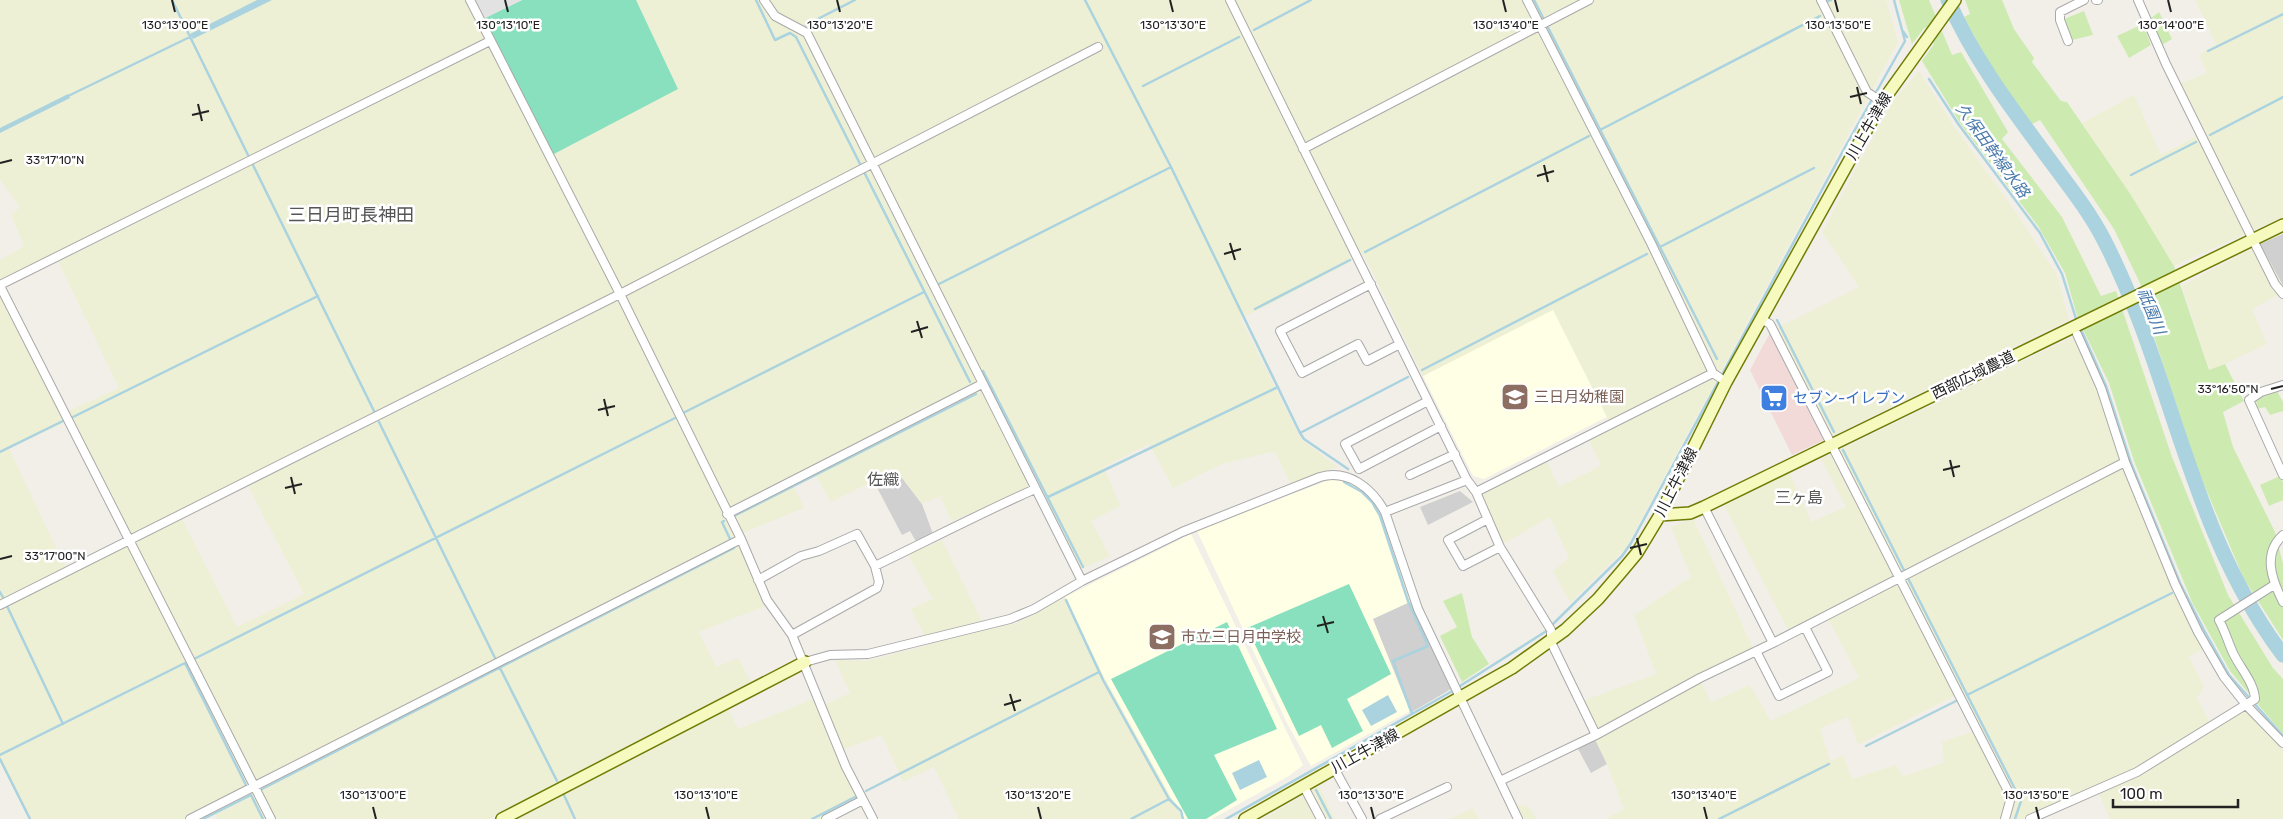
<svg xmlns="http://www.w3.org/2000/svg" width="2283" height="819" viewBox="0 0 2283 819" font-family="Rubik,'Noto Sans JP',sans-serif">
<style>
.commercial{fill:#f2dad9}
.education{fill:#ffffe5}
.religious{fill:#d0d0d0}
.farmland{fill:#eef0d5;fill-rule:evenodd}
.grass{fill:#cdebb0}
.pitch{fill:#88e0be}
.parking{fill:#e2e2e2}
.water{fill:#aad3df}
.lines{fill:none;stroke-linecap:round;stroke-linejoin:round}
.stream{stroke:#aad3df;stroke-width:2.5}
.river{stroke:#aad3df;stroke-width:15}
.street-casing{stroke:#a9a9a9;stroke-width:10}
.secondary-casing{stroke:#707d05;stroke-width:14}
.street{stroke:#fff;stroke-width:8}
.secondary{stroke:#f7fabf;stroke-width:11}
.ticks{fill:none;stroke:#222;stroke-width:2}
.labels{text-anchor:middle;stroke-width:5;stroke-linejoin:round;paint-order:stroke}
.street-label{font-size:15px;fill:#222;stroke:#fff}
.education-label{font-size:15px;fill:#785e54;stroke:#fff;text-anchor:start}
.shop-label{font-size:15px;fill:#366cbe;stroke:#fff;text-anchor:start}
.water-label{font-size:16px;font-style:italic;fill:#4a7aab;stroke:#fff}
.neighbourhood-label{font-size:16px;fill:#555;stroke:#fff}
.quarter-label{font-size:18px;fill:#555;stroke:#fff}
.ticks-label{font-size:12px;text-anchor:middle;fill:#222;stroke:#fff;stroke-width:5;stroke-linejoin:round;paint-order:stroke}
</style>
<rect width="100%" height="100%" fill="#f2efe9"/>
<path class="commercial" d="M 1771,331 L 1824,440 L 1792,455 L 1750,370 Z"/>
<path class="education" d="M 1553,309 L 1607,417 L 1484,479 L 1473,476 L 1423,376 Z
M 1329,480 L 1346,481 L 1362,491 L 1372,500 L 1381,515 L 1410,602 L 1373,619 L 1410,711 L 1311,766 L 1288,725 L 1197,531 Z
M 1191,534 L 1303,765 L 1289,776 L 1212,819 L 1183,819 L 1103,677 L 1065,597 Z"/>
<path class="religious" d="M 2283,234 L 2283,286 L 2260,244 Z
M 896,470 L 922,504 L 933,534 L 917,543 L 910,531 L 902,535 L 874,482 Z
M 1460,491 L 1473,502 L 1428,525 L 1420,507 Z
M 1410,602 L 1451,689 L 1412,712 L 1410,711 L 1373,619 Z
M 1595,739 L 1607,764 L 1591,773 L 1577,747 Z"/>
<path class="farmland" d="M 0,0 L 473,0 L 678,89 L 636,0 L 1886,0 L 1898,42 L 1626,548 L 1570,603 L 1553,571 L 1569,558 L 1550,517 L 1503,544 L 1480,495 L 1547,462 L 1559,487 L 1601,466 L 1589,440 L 1613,429 L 1553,310 L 1423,376 L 1364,255 L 1241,319 L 1301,439 L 1338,467 L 1290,483 L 1275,451 L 1222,464 L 1173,488 L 1149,444 L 1104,467 L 1120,506 L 1091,521 L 1110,556 L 1081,569 L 1039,484 L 952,521 L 940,496 L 922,504 L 896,470 L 831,502 L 811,467 L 790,478 L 804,508 L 735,536 L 765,606 L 699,632 L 716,667 L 738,658 L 751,682 L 490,819 L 218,819 L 214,811 L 199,819 L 29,819 L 0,763 L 0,289 L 5,286 L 0,278 L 0,260 L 24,246 L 11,215 L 20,207 L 0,180 ZM 57,259 L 119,388 L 68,411 L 5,286 ZM 66,422 L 126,537 L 66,568 L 9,449 ZM 247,484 L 304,594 L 237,627 L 181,517 Z
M 2195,0 L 2283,0 L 2283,217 L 2174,266 L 2131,195 L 2082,123 L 2134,95 L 2161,155 L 2204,132 L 2179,84 L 2207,73 L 2199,55 L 2216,44 Z
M 1919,71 L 1955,128 L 2015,211 L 2057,275 L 2069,320 L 1824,440 L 1771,331 L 1859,287 L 1822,232 L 1893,101 Z
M 2260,244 L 2283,286 L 2283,292 L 2252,309 L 2267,344 L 2210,371 L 2182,286 Z
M 2075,336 L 2098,387 L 2121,463 L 2172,586 L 2205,648 L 2189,657 L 2204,687 L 2197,698 L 2213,729 L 2247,709 L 2283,750 L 2283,819 L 2110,819 L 2096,786 L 2021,819 L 1606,819 L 1624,809 L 1607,764 L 1577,703 L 1656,674 L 1634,615 L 1691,577 L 1671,527 L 1693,518 L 1753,648 L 1698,676 L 1711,702 L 1750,685 L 1771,721 L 1859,678 L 1825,613 L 1788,630 L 1724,505 L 1790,473 L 1811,522 L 1846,507 L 1821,459 ZM 1956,695 L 1974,731 L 1942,742 L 1944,763 L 1903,776 L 1896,765 L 1852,779 L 1843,755 L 1830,761 L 1820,728 L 1848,717 L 1858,745 Z
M 942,540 L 986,630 L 1017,623 L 1065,597 L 1104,677 L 1183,819 L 959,819 L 934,767 L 903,782 L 882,735 L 837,752 L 860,804 L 831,819 L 512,819 L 727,707 L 738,729 L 813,699 L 818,708 L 850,693 L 835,660 L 866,661 L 929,645 L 911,609 L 933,599 L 908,554 Z
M 1319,786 L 1335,819 L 1263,819 Z
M 1515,804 L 1530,807 L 1536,819 L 1523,819 Z
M 1473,808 L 1479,819 L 1450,819 Z"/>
<path class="grass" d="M 1899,0 L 1929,0 L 1952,55 L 1961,52 L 2008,132 L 2002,139 L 2062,217 L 2101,296 L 2116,291 L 2172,457 L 2228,595 L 2273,668 L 2283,679 L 2283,734 L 2230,671 L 2192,602 L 2134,461 L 2109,383 L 2078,319 L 2065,273 L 2038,226 L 1960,123 L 1922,61 L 1934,44 L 1925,27 L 1912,44 Z
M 1965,0 L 2002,0 L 2014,29 L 2034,58 L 2032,62 L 2061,101 L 2067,102 L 2131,195 L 2174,266 L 2209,370 L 2225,364 L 2244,401 L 2223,412 L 2233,447 L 2275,532 L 2283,564 L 2283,640 L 2244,579 L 2197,468 L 2143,303 L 2148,300 L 2114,229 L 2040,120 L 2030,125 L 1997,77 L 1964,17 L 1970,14 Z
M 2084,11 L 2093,35 L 2072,40 L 2064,19 Z
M 2159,12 L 2172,39 L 2162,45 L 2151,18 Z
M 2143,24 L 2151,45 L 2129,58 L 2117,36 Z
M 2277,391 L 2283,402 L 2283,411 L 2270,415 L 2265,407 L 2257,409 L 2256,400 Z
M 2280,476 L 2283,482 L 2283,500 L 2269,506 L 2260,485 Z
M 1462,593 L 1472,637 L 1489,664 L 1462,682 L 1440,636 L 1457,627 L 1443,601 Z"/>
<path class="pitch" d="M 522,0 L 636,0 L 678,89 L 552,155 L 483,19 Z
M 1349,584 L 1391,674 L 1347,699 L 1363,731 L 1332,748 L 1321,725 L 1299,736 L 1247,628 Z
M 1227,622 L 1277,729 L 1214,755 L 1237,800 L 1206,819 L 1188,819 L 1111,679 Z"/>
<path class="parking" d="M 473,0 L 522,0 L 483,19 Z"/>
<path class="water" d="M 257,0 L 272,0 L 193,39 L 190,34 Z
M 68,94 L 70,98 L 0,133 L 0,128 Z
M 1388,695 L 1397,712 L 1371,726 L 1362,710 Z
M 1259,760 L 1267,777 L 1240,790 L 1232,773 Z"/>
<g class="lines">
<path class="stream" d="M 172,0 L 248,155
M 756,0 L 775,40 L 790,33 L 796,37 L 970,382
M 1085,0 L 1171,167 L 1300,433 L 1304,439 L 1348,469
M 1534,0 L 1717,359
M 1828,1 L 1831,0
M 806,25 L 855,0
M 1254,30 L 1311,0
M 1902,30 L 1907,37
M 2208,51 L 2283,14
M 1929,79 L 1959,125 L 2040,233 L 2062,274 L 2077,322
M 1143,86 L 1239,37
M 66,97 L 194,35
M 1600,130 L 1820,16
M 2210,135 L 2283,97
M 253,165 L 374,411
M 2131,175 L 2196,142
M 1660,247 L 1814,168
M 1365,252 L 1589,136
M 939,284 L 1171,167
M 1255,309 L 1350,260
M 1777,320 L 1834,432
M 2080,327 L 2106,386 L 2131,463 L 2180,583 L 2204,630 L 2229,675 L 2283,736
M 1422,370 L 1647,254
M 983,371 L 1083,567
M 683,413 L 924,292
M 71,418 L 318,296
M 379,422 L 495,658
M 1300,433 L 1408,377
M 1843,450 L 2021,801 L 2015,819
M 0,452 L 65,420
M 1344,482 L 1362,492 L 1372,502 L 1380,516 L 1408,601 L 1428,646 L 1393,661 L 1412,714
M 1048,497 L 1278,387
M 734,516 L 976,394
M 724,521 L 722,522 L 730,539
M 0,592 L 4,599
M 1066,600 L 1103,680 L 1169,799 L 1181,811 L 1183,819
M 7,606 L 63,724
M 1551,626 L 1622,556 L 1631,543 L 1844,149 L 1905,41 L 1894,0
M 194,659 L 675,418
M 500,668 L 557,781
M 1967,695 L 2172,593
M 1866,746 L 1960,699
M 0,755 L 185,663 L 263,819
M 0,759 L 30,819
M 262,789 L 734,548
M 1316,790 L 1331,819
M 866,791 L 1099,672
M 564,795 L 575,819
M 203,819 L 251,795
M 812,819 L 855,797
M 1131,819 L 1169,799
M 1226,819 L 1449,693 L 1548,630
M 1719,819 L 1829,764"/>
<path class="river" d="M 1948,0 C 1973,58 2012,109 2049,159 C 2069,186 2089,211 2104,240 C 2174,376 2188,529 2283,655"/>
<defs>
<path id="street" d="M 470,0 L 620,294 L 741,539 L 767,600 L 792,635 L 846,767 L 873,819
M 764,0 L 775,16 L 807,33 L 1082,581
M 1230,0 L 1467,480 L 1476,492 L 1500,547 L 1551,630 L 1551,642 L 1596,735
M 1527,0 L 1651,243 L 1713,373 L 1726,382
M 1821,0 L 1867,92 L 1882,102
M 2096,0 L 2098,0
M 2138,0 L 2166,64 L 2253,240 L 2275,284 L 2283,294
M 2068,41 L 2060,20 L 2060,12 L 2084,0
M 1303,149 L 1589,0
M 1371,284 L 1280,331 L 1302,373 L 1358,344 L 1367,361 L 1400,344
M 0,285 L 490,41
M 0,286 L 271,819
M 1761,319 L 1770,324 L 2009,793 L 2010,801 L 2005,819
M 2077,334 L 2101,388 L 2125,462 L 2175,584 L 2198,632 L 2224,677 L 2247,706 L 2283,743
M 2283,385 L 2261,392 L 2249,400 L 2283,475
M 1428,401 L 1345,444 L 1359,469 L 1441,426
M 1410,475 L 1455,454
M 1476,492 L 1713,373
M 1704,507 L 1773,643
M 1385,512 L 1467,480
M 727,514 L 982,384
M 1488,519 L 1448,540 L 1463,566 L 1500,547
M 2283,535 C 2262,554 2272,580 2283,602
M 758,580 L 801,556 L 819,551 L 857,534 L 875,566 C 929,540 981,513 1035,489
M 0,605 L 620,294 L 1098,47
M 792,635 L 877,588 L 879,582 L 875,566
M 1756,651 L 1779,696 L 1828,672 L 1805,627
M 805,662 L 830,655 L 868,654 L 1010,619 L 1034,609 L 1082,581 L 1182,532 L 1320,477 C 1348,469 1372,488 1385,512 L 1418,609 L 1518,819
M 1334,768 L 1362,819
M 1500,781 L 1596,735 L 1700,678 L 1773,643 L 2125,462
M 1303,785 L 1321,819
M 190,819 L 741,539
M 826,819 L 863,800
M 1380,819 L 1447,787
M 2030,819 L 2137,772 L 2255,699 C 2254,682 2240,668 2233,653 C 2228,642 2225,631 2219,620 L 2274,585"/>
<path id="secondary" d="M 1660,515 L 1690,513 L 1704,507 L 2283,225
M 502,819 L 805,662
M 1245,819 L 1512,668 L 1565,630 L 1598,599 L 1622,571 L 1637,553 L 1660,515 L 1726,382 L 1882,102 L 1955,0"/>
</defs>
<use href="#street" class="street-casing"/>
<use href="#secondary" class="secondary-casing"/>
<use href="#street" class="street"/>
<use href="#secondary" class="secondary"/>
</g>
<path class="ticks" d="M 172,0 L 175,12M 505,0 L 508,12M 837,0 L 840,12M 1170,0 L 1173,12M 1503,0 L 1506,12M 1835,0 L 1838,12M 2168,0 L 2171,12M 1857,87 L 1861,104M 1850,97 L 1867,93M 198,104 L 202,121M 192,115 L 209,111M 0,163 L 12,160M 1544,165 L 1548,182M 1537,176 L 1554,171M 1230,243 L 1235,260M 1224,254 L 1241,249M 917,321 L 922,338M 911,332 L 928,327M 2271,389 L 2283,386M 604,399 L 608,416M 598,410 L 615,406M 1950,460 L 1954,477M 1943,470 L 1960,466M 291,477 L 295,494M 285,488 L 302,484M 1637,538 L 1641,555M 1630,548 L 1647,544M 0,559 L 12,556M 1323,616 L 1328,633M 1317,626 L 1334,622M 1010,694 L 1015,711M 1004,705 L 1021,700M 373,807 L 376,819M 706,807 L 709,819M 1038,807 L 1041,819M 1371,807 L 1374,819M 1704,807 L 1707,819M 2036,807 L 2039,819"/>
<defs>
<symbol id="school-square" viewBox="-11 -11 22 22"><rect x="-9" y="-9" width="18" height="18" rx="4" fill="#8d6e63" stroke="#fff"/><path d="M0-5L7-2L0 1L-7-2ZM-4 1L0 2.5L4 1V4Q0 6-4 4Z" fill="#fff"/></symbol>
<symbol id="supermarket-square" viewBox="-11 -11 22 22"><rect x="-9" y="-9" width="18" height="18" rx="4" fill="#3f7fe0" stroke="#fff"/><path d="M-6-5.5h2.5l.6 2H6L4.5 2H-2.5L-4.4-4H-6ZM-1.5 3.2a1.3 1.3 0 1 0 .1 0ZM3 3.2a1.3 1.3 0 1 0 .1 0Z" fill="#fff"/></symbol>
</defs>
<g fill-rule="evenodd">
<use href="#school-square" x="1499" y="381" width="32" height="32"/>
<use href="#supermarket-square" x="1758" y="382" width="32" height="32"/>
<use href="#school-square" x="1146" y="621" width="32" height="32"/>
</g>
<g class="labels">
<g class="street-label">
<text transform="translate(1869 126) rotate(-60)" y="5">川上牛津線</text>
<text transform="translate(1973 375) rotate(-26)" y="5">西部広域農道</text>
<text transform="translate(1676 482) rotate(-63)" y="5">川上牛津線</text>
<text transform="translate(1365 751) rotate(-29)" y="5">川上牛津線</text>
</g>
<g class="education-label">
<text x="1534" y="402">三日月幼稚園</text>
<text x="1181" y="642">市立三日月中学校</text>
</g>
<g class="shop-label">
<text x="1793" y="403">セブン-イレブン</text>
</g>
<g class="water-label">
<text transform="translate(1993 150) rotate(54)" y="6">久保田幹線水路</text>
<text transform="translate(2152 311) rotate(68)" y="6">祇園川</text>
</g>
<g class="neighbourhood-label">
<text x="883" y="485">佐織</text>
<text x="1799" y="503">三ヶ島</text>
</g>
<g class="quarter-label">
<text x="351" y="221">三日月町長神田</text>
</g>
</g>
<g class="ticks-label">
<text x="175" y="29">130°13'00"E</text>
<text x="508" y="29">130°13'10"E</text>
<text x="840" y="29">130°13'20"E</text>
<text x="1173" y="29">130°13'30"E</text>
<text x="1506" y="29">130°13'40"E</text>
<text x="1838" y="29">130°13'50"E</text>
<text x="2171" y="29">130°14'00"E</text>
<text x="55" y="164">33°17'10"N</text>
<text x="2228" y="393">33°16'50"N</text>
<text x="55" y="560">33°17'00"N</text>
<text x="373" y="799">130°13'00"E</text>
<text x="706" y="799">130°13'10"E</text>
<text x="1038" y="799">130°13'20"E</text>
<text x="1371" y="799">130°13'30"E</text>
<text x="1704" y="799">130°13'40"E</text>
<text x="2036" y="799">130°13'50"E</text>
</g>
<path d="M2113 799v8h125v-8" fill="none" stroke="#222222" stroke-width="2.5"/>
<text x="2120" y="799" font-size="15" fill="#222222" stroke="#ffffff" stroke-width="4" paint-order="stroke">100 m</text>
</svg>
